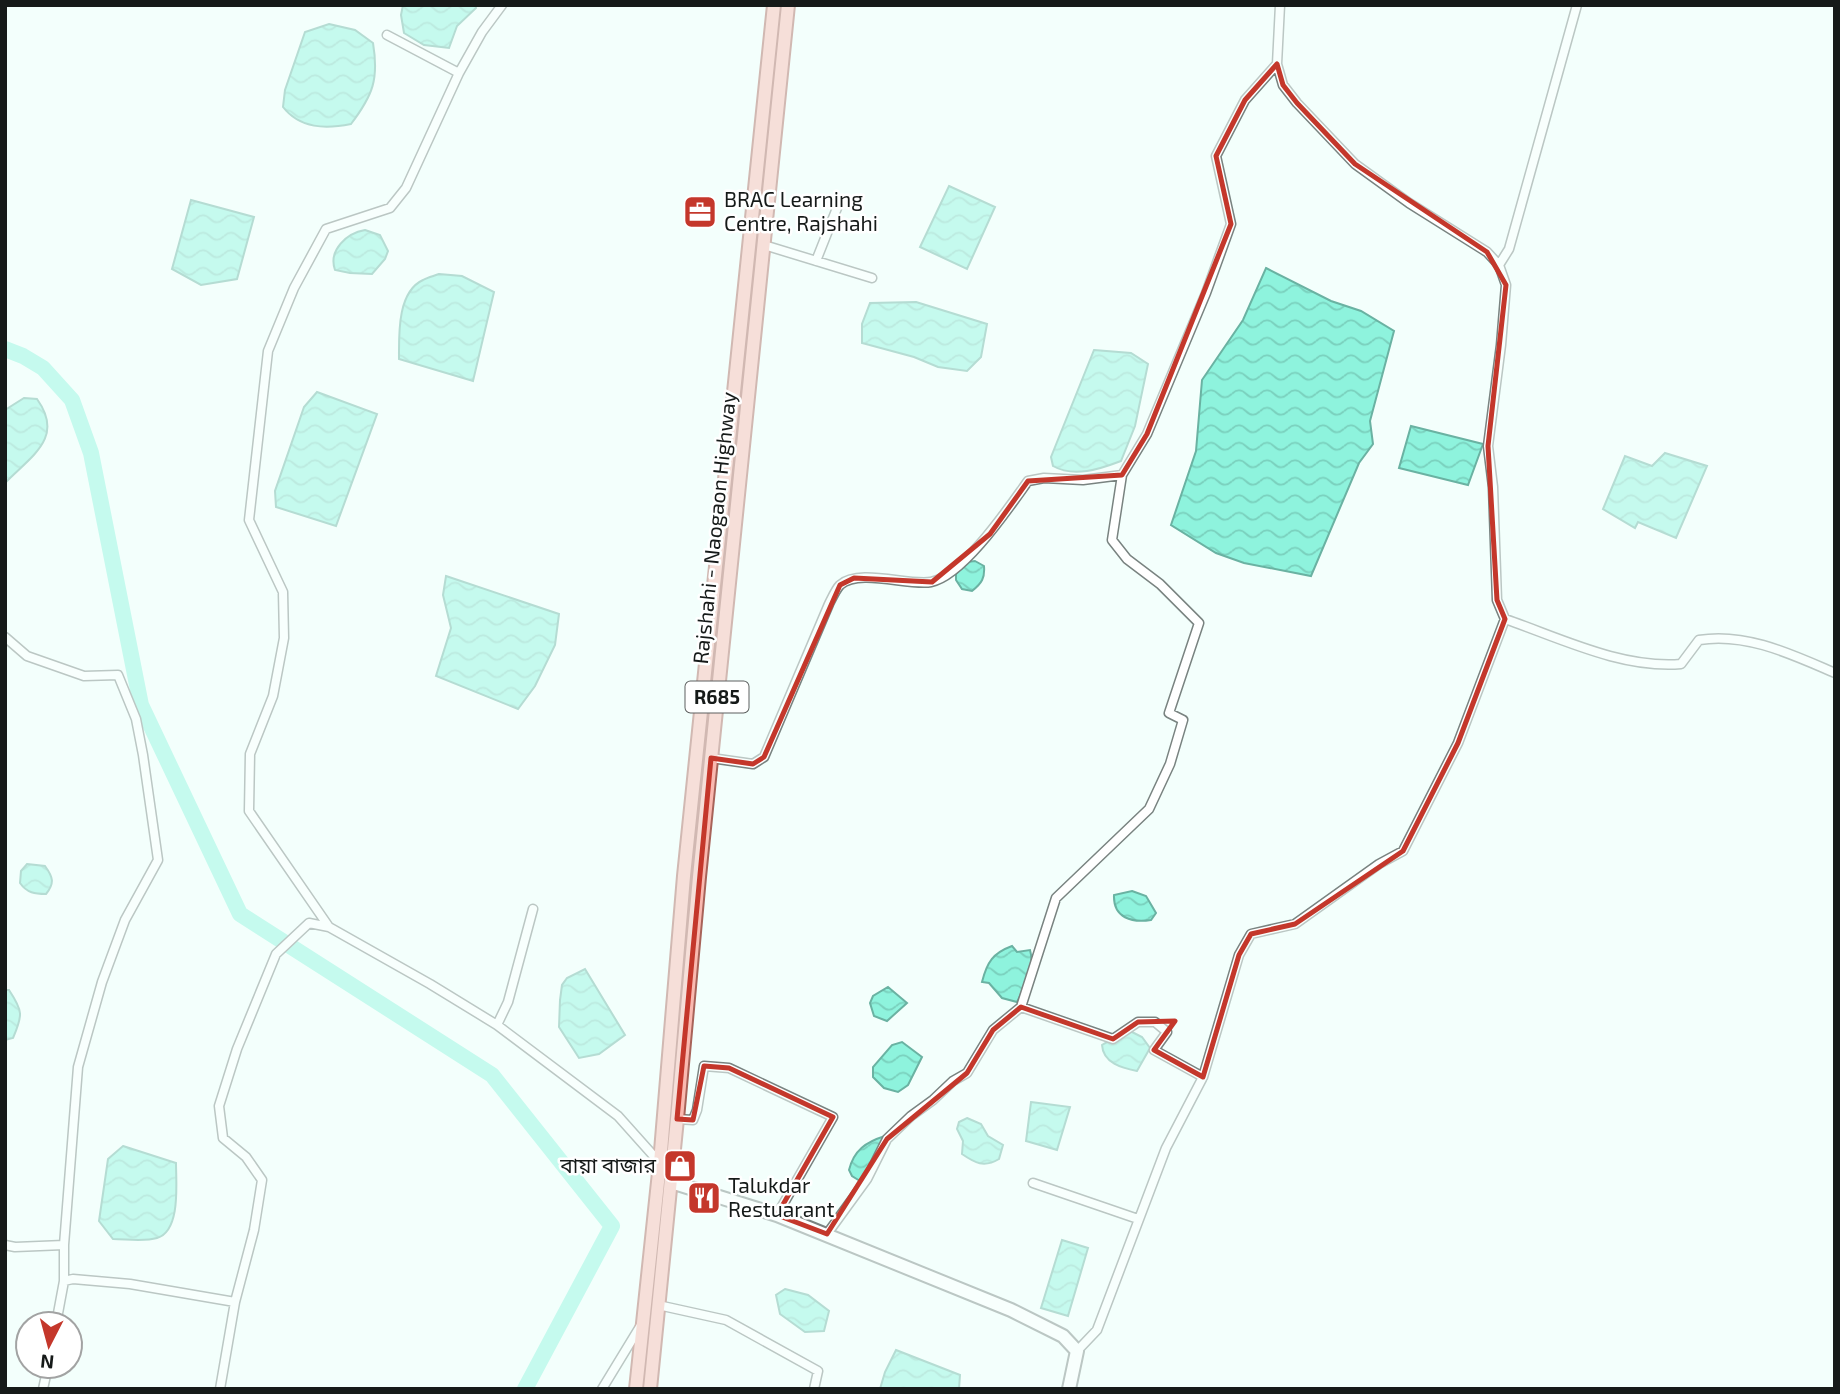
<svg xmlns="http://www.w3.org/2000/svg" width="1840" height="1394" viewBox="0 0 1840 1394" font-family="'Exo 2','Noto Sans Bengali',sans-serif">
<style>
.water{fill:url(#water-waves);stroke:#6ab2a2;stroke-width:2}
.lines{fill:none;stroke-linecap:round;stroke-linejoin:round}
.river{stroke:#8ef3dd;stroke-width:16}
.minor-casing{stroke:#798380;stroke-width:11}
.secondary-casing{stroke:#798380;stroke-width:16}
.primary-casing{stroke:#a86359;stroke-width:16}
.minor{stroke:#fff;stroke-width:8}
.secondary{stroke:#fff;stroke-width:12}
.primary{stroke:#fab9b0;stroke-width:12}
.marked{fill:none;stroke:#c4372b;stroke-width:5;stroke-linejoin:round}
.labels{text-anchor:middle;stroke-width:5;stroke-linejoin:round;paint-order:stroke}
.shield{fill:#fff;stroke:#5c5f5e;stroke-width:2}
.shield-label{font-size:19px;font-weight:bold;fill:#161a19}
.poi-label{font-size:21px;fill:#161a19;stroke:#fff;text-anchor:start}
.street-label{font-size:21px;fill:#161a19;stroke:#fff}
</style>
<defs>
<pattern id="water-waves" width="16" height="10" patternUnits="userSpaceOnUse" patternTransform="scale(1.75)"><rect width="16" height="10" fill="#8ef3dd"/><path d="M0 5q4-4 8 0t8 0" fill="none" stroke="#7ad0bd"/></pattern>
</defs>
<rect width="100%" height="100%" fill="#f3fffc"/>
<path class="water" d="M 403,5 L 475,5 L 476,8 L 457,26 L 449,48 L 424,45 L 404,33 L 401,15 Z
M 329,24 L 355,30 L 373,43 C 379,79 373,95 351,124 C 326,129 300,129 283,107 L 285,90 L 305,32 Z
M 949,186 L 995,207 L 967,269 L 920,247 Z
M 191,200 L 254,217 L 237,279 L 201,285 L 172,269 Z
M 365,230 L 380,235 L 388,251 L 385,259 L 372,274 L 350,273 L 335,270 C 328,250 347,233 365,230 Z
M 1266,268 L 1331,301 L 1361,311 L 1394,331 L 1370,421 L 1373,444 L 1359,463 L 1311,576 L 1244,563 L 1216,553 L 1171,525 L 1196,451 L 1202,380 L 1243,320 Z
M 439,274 L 462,276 L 494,292 L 473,381 L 399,359 C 399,335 397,292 423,280 C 428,277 434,276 439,274 Z
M 916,302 L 987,324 L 981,357 L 967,371 L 938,367 L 914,357 L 862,343 L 862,324 L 870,303 Z
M 1094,350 L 1131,353 L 1148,364 L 1135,426 L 1121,461 C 1100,469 1074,478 1053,466 L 1051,457 Z
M 317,392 L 377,414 L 336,526 L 276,507 L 275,491 L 304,407 Z
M 24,398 L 37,399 C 65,438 31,456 5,483 L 5,410 Z
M 1411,426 L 1483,444 L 1468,485 L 1399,468 Z
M 1665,453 L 1707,466 L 1676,538 L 1638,522 L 1635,528 L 1603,509 L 1625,456 L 1652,466 Z
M 975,561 L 984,566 C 985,578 982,583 972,591 L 962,589 L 956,580 L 956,574 L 967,562 Z
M 446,576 L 559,614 L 555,645 L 535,686 L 518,709 L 436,676 L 451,628 L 443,595 Z
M 27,864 L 45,866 C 53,877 55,883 46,894 C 35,894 27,893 20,883 L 21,871 Z
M 1132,891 L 1146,896 L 1156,913 L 1151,920 C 1132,923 1113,918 1114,895 Z
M 1012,946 L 1017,952 L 1030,950 C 1035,967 1025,987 1017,1002 L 1002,998 L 989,983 L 982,982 C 987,962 993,953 1012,946 Z
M 585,969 L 625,1035 L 599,1054 L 579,1058 L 559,1027 L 560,1000 L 562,985 L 567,978 Z
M 888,987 L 907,1003 L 887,1021 L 874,1016 L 870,1003 L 873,996 Z
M 5,990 L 9,990 C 23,1011 23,1015 13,1038 L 5,1040 Z
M 1130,1031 L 1142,1037 L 1150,1048 L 1137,1071 C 1122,1068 1103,1063 1102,1045 C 1109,1040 1122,1036 1130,1031 Z
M 902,1042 L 922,1057 L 908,1085 L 898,1092 L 884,1088 L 873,1077 L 873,1067 L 892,1045 Z
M 1031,1102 L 1070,1107 L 1057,1150 L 1026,1141 Z
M 967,1118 L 981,1124 L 988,1136 L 1003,1145 L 999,1159 C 984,1168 975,1163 962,1154 L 963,1141 L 957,1129 L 959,1122 Z
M 885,1136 L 869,1179 L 860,1181 L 852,1176 L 849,1170 C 854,1150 866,1142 885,1136 Z
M 123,1146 L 176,1163 C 176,1183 181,1231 157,1238 C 144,1242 126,1239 113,1239 L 99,1221 L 108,1159 Z
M 1062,1240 L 1088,1248 L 1068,1316 L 1041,1308 Z
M 785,1289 L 808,1295 L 829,1311 L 824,1331 L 805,1332 L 780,1314 L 776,1295 Z
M 896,1350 L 960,1375 L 959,1389 L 880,1389 L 885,1372 Z"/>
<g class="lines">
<path class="river" d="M 5,349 L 23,356 L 43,368 L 72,400 L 91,453 L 141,705 L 240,914 L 492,1075 L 612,1226 L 525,1389"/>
<defs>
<path id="minor" d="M 502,5 L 482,32 L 459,73 L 406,188 L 390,208 L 326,229 L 294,288 L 268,351 L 249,520 L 283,592 L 284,638 L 273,696 L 250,754 L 249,811 L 329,927 L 430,984 L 497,1025 L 618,1116 L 660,1163
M 387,35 L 459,73
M 764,245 L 872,278
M 816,261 L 839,203
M 1499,265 L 1509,249 L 1577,5
M 1505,619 C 1560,638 1622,669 1681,664 L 1699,640 C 1746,632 1793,655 1835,673
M 5,637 L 27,656 L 84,676 L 118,675 L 136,719 L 143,755 L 158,860 L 125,920 L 102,982 L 78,1067 L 64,1245 L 64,1281 L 56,1324
M 711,758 L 753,764 L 764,757 L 829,604 C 832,598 836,589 840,585 C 859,568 908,586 931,582 C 963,576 1010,506 1028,481 L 1044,478 L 1083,480 L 1122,475 L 1147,434 L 1206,293 L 1231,224 L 1216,156 L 1245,100 L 1277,64
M 1021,1007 L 1113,1039 L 1138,1022 L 1155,1022 L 1167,1032 L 1154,1050 L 1203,1077
M 497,1025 L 508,1002 L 533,909
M 677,1119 L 693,1120 L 697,1110 L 704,1066 L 729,1068 L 833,1117 L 777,1215
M 1033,1183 L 1138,1219
M 827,1234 L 867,1179 L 887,1139 L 911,1116 L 933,1100 L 953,1081 L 967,1073 L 993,1030 L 1021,1007 L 1056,898 L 1149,809 L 1170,764 L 1183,720 L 1169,713 L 1199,623 L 1160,584 L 1127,559 L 1112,540 L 1122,475
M 5,1245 L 15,1247 L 64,1245
M 64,1281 L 73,1279 L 130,1284 L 235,1302
M 658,1305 L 726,1320 L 818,1371 L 814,1389
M 1077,1351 L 1097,1330 L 1166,1148 L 1203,1077 L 1239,955 L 1251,934 L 1295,924 L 1379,864 L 1403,851 L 1458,743 L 1505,619 L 1497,600 L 1493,487 L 1488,446 L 1501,345 L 1506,285 L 1499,265 L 1487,252 L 1409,203 L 1355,164 L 1297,103 L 1283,85 L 1277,64 L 1280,5
M 43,1389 L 48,1366
M 220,1389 L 235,1302 L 254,1230 L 262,1180 L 246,1157 L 223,1138 L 219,1106 L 237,1049 L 276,954 L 309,923 L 329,927
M 602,1389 L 641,1325"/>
<path id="secondary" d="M 671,1182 L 777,1215 L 1011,1310 L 1063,1336 L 1077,1351 L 1069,1389"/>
<path id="primary" d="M 636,1389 L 660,1163 L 684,876 L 774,5
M 650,1389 L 677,1119 L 699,877 L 788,5"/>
</defs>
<use href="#minor" class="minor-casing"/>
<use href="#secondary" class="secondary-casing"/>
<use href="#primary" class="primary-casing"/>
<use href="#minor" class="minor"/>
<use href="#secondary" class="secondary"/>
<use href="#primary" class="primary"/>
</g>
<path d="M0 0H1840V1394H0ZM 1277,64 L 1283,85 L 1297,103 L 1355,164 L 1487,252 L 1506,285 L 1488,446 L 1497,600 L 1505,619 L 1458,743 L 1403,851 L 1295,924 L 1251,934 L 1239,955 L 1203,1077 L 1154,1050 L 1175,1021 L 1138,1022 L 1113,1039 L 1021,1007 L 993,1030 L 967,1073 L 887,1139 L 827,1234 L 777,1215 L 833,1117 L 729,1068 L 704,1066 L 693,1120 L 677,1119 L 711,758 L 753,764 L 764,757 L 840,585 L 854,578 L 932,582 L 990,534 L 1028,481 L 1122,475 L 1147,434 L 1231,224 L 1216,156 L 1245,100 Z" fill="#f3fffc" fill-opacity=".55" fill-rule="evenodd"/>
<path class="marked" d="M 1277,64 L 1283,85 L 1297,103 L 1355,164 L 1487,252 L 1506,285 L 1488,446 L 1497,600 L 1505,619 L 1458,743 L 1403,851 L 1295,924 L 1251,934 L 1239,955 L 1203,1077 L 1154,1050 L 1175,1021 L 1138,1022 L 1113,1039 L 1021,1007 L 993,1030 L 967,1073 L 887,1139 L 827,1234 L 777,1215 L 833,1117 L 729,1068 L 704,1066 L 693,1120 L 677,1119 L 711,758 L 753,764 L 764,757 L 840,585 L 854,578 L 932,582 L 990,534 L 1028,481 L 1122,475 L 1147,434 L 1231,224 L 1216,156 L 1245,100 Z"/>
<defs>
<symbol id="office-square" viewBox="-11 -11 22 22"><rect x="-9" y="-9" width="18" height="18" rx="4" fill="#c4372b" stroke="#fff"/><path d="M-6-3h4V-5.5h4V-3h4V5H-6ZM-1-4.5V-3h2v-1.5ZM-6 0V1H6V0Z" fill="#fff"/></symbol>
<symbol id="shop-square" viewBox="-11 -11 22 22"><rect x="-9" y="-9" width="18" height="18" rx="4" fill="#c4372b" stroke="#fff"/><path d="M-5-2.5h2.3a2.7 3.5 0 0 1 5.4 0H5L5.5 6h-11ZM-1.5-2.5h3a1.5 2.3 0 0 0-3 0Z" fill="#fff"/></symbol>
<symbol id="restaurant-square" viewBox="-11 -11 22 22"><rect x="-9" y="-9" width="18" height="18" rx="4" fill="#c4372b" stroke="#fff"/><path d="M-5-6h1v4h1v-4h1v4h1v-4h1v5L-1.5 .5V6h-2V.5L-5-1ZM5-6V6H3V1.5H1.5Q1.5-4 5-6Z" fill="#fff"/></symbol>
</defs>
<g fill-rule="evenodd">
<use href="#office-square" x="681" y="193" width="38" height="38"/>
<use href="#shop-square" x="661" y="1147" width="38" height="38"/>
<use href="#restaurant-square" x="685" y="1179" width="38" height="38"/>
</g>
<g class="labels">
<rect class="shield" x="685.5" y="681.5" width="63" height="31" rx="5"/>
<g class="shield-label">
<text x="717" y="704">R685</text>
</g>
<g class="poi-label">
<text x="724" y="207">BRAC Learning<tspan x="724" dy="24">Centre, Rajshahi</tspan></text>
<text x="656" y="1173" text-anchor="end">বায়া বাজার</text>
<text x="728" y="1193">Talukdar<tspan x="728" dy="24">Restuarant</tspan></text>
</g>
<g class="street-label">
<text transform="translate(715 528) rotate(-84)" y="7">Rajshahi - Naogaon Highway</text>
</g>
</g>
<rect width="1840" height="1394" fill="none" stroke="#161a19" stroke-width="14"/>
<g transform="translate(49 1345) rotate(186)"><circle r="33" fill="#ffffff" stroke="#a2a3a3" stroke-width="2"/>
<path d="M0-5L12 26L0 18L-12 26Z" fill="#c4372b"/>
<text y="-10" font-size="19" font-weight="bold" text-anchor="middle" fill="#161a19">N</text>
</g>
</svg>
